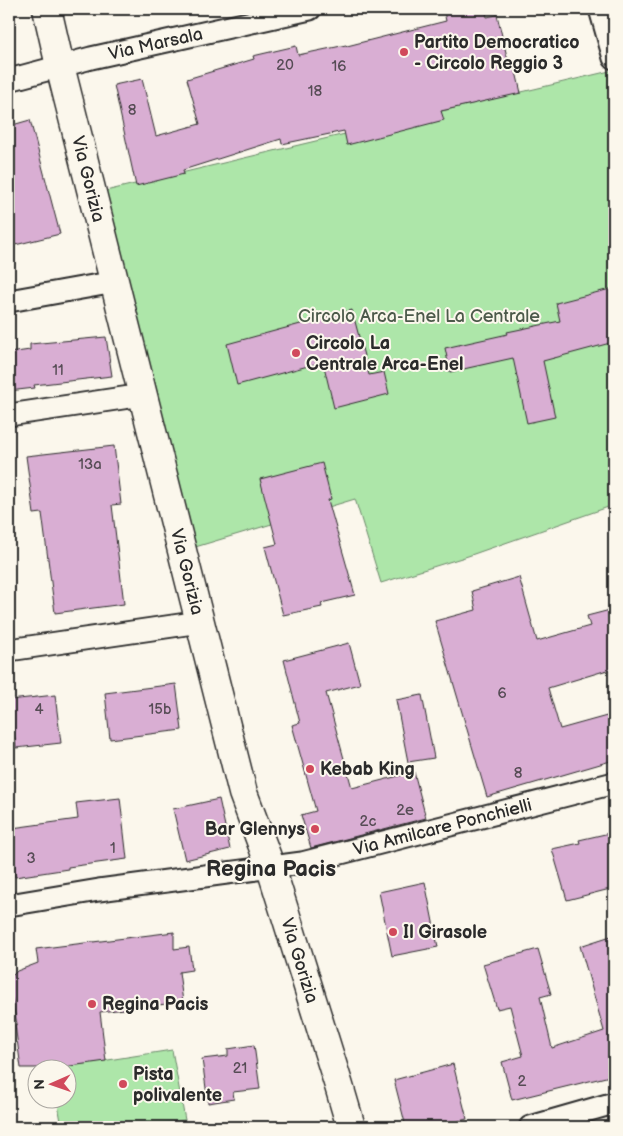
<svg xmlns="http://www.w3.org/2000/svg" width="623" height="1136" viewBox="0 0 623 1136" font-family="'Balsamiq Sans',sans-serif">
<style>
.green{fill:#ade6a9;stroke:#6c886a}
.building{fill:#d9aed3;stroke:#2b2b2b}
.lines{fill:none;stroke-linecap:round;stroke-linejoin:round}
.minor-casing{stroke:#2b2b2b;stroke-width:25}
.secondary-casing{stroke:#2b2b2b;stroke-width:31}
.minor{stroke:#fbf7ec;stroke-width:21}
.secondary{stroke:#fbf7ec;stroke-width:28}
.poi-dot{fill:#d1495b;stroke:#fbf7ec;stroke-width:2}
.labels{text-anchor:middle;stroke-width:4;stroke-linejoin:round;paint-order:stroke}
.number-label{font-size:15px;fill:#564c55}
.poi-label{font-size:18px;font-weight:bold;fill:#2b2b2b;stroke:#fbf7ec;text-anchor:start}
.street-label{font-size:18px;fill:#2b2b2b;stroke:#fbf7ec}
.park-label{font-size:18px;fill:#4c5a4a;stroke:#fbf7ec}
.district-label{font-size:22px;font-weight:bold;fill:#2b2b2b;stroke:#fbf7ec}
</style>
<rect width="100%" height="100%" fill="#fbf7ec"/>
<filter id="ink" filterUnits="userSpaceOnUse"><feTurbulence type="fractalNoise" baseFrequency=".02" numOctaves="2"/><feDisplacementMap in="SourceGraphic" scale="10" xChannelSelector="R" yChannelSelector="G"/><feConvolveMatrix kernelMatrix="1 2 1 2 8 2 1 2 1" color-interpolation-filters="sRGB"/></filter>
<g filter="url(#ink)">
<path class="green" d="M 614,70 L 614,505 L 468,556 L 381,583 L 355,499 L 182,551 L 93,194 Z
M 172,1050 L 185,1120 L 133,1127 L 62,1127 L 57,1099 L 68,1098 L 68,1068 L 57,1068 Z"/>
<path class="building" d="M 460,9 L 485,9 L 487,17 L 497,15 L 509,65 L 514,63 L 521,93 L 441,111 L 444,120 L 347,145 L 344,131 L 282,144 L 281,139 L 183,170 L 184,174 L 136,186 L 114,85 L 142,79 L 156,136 L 200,124 L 187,79 L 254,59 L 253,56 L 296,46 L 298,55 L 346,45 L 347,46 L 446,21 L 444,12 Z
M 30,120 L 60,234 L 15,245 L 9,220 L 9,126 Z
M 614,288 L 614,342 L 543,361 L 555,417 L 527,423 L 513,358 L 450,372 L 445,348 L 508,334 L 507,332 L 560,321 L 556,303 Z
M 352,310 L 369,375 L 384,372 L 389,394 L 334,408 L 323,362 L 237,385 L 227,344 Z
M 106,337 L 112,376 L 34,385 L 35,388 L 9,391 L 9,353 L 30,350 L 30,344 Z
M 114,446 L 121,504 L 112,505 L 124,604 L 55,613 L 42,513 L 34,514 L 26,456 Z
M 322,463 L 331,499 L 328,500 L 355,595 L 321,603 L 322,607 L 283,615 L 265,547 L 277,544 L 260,479 Z
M 519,577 L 537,641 L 590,626 L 587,616 L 614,609 L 614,668 L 548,688 L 560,729 L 614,714 L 614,760 L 487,797 L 435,621 L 476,610 L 472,591 Z
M 349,643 L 360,684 L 326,693 L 352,788 L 414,772 L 426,818 L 311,848 L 301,815 L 316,811 L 292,725 L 300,723 L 284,660 Z
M 176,684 L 182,730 L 110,739 L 105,693 Z
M 55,695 L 61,743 L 16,748 L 10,700 Z
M 422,695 L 434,758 L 408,762 L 396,700 Z
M 120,798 L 127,859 L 68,867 L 68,869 L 15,877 L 12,828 L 78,819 L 76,803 Z
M 219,799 L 230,849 L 185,860 L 173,809 Z
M 614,832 L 614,888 L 567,900 L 552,849 L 580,843 L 579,840 Z
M 425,882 L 438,947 L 392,956 L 379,892 Z
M 174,932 L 174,949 L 189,947 L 192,970 L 179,972 L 183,1002 L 100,1012 L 106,1061 L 56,1068 L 21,1068 L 15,1025 L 17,1024 L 10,990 L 10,978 L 17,971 L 38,963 L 36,949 Z
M 614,935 L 614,1075 L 512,1100 L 502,1062 L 523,1056 L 510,1006 L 497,1009 L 483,964 L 538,949 L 551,994 L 540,997 L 552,1048 L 604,1031 L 580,946 Z
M 254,1045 L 260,1089 L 233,1092 L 234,1099 L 208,1103 L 202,1059 L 228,1056 L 228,1049 Z
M 453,1064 L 467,1119 L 435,1127 L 406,1127 L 394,1080 Z"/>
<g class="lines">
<defs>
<g id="minor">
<path d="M 600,9 L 614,58"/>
<path id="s1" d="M 9,80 L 91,58 L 310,9"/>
<path d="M 9,301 L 115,282"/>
<path d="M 9,415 L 143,395"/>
<path d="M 9,650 L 200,622"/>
<path id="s2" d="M 9,905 L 99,890 L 302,863 L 614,783"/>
<path d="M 530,1127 L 614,1103"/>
</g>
<g id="secondary">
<path id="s3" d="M 47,9 L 60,66 L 243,793 L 271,868 L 339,1086 L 351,1127"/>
</g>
</defs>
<use href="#minor" class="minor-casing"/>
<use href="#secondary" class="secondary-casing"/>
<use href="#minor" class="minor"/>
<use href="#secondary" class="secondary"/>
</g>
</g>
<g class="poi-dot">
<circle cx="404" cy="52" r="5"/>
<circle cx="296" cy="353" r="5"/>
<circle cx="310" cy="769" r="5"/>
<circle cx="315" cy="829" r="5"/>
<circle cx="393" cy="932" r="5"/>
<circle cx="92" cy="1004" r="5"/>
<circle cx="123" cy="1084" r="5"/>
</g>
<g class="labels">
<g class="number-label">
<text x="285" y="70">20</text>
<text x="339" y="71">16</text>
<text x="315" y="96">18</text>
<text x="132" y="115">8</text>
<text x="58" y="375">11</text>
<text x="90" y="469">13a</text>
<text x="502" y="698">6</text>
<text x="39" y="714">4</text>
<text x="160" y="714">15b</text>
<text x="518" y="778">8</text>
<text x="405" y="815">2e</text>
<text x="368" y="826">2c</text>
<text x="113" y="853">1</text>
<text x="31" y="863">3</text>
<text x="240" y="1073">21</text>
<text x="522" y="1086">2</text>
</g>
<g class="poi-label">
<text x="414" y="48">Partito Democratico<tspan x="414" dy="21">- Circolo Reggio 3</tspan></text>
<text x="306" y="349">Circolo La<tspan x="306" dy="21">Centrale Arca-Enel</tspan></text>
<text x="320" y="775">Kebab King</text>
<text x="305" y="835" text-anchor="end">Bar Glennys</text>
<text x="403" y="938">Il Girasole</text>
<text x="102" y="1010">Regina Pacis</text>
<text x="133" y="1080">Pista<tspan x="133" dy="21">polivalente</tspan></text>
</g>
<g class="street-label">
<text dy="6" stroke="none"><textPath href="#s1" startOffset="151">Via Marsala</textPath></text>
<text dy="6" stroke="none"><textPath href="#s3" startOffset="175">Via Gorizia</textPath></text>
<text dy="6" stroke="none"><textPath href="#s3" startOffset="580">Via Gorizia</textPath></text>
<text dy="6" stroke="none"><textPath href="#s2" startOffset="441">Via Amilcare Ponchielli</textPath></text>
<text dy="6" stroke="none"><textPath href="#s3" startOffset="985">Via Gorizia</textPath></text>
</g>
<g class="park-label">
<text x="419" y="322">Circolo Arca-Enel La Centrale</text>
</g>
<g class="district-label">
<text x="271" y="876">Regina Pacis</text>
</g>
</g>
<rect width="623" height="1136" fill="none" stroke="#fbf7ec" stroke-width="30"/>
<rect x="15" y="15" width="593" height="1106" fill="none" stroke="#2b2b2b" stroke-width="2" filter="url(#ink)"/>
<g transform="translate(52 1084) rotate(268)"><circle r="24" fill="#fbf7ec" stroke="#a8a59f"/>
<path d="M0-4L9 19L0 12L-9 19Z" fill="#d1495b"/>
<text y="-8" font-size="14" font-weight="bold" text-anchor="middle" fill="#2b2b2b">N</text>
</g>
</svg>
